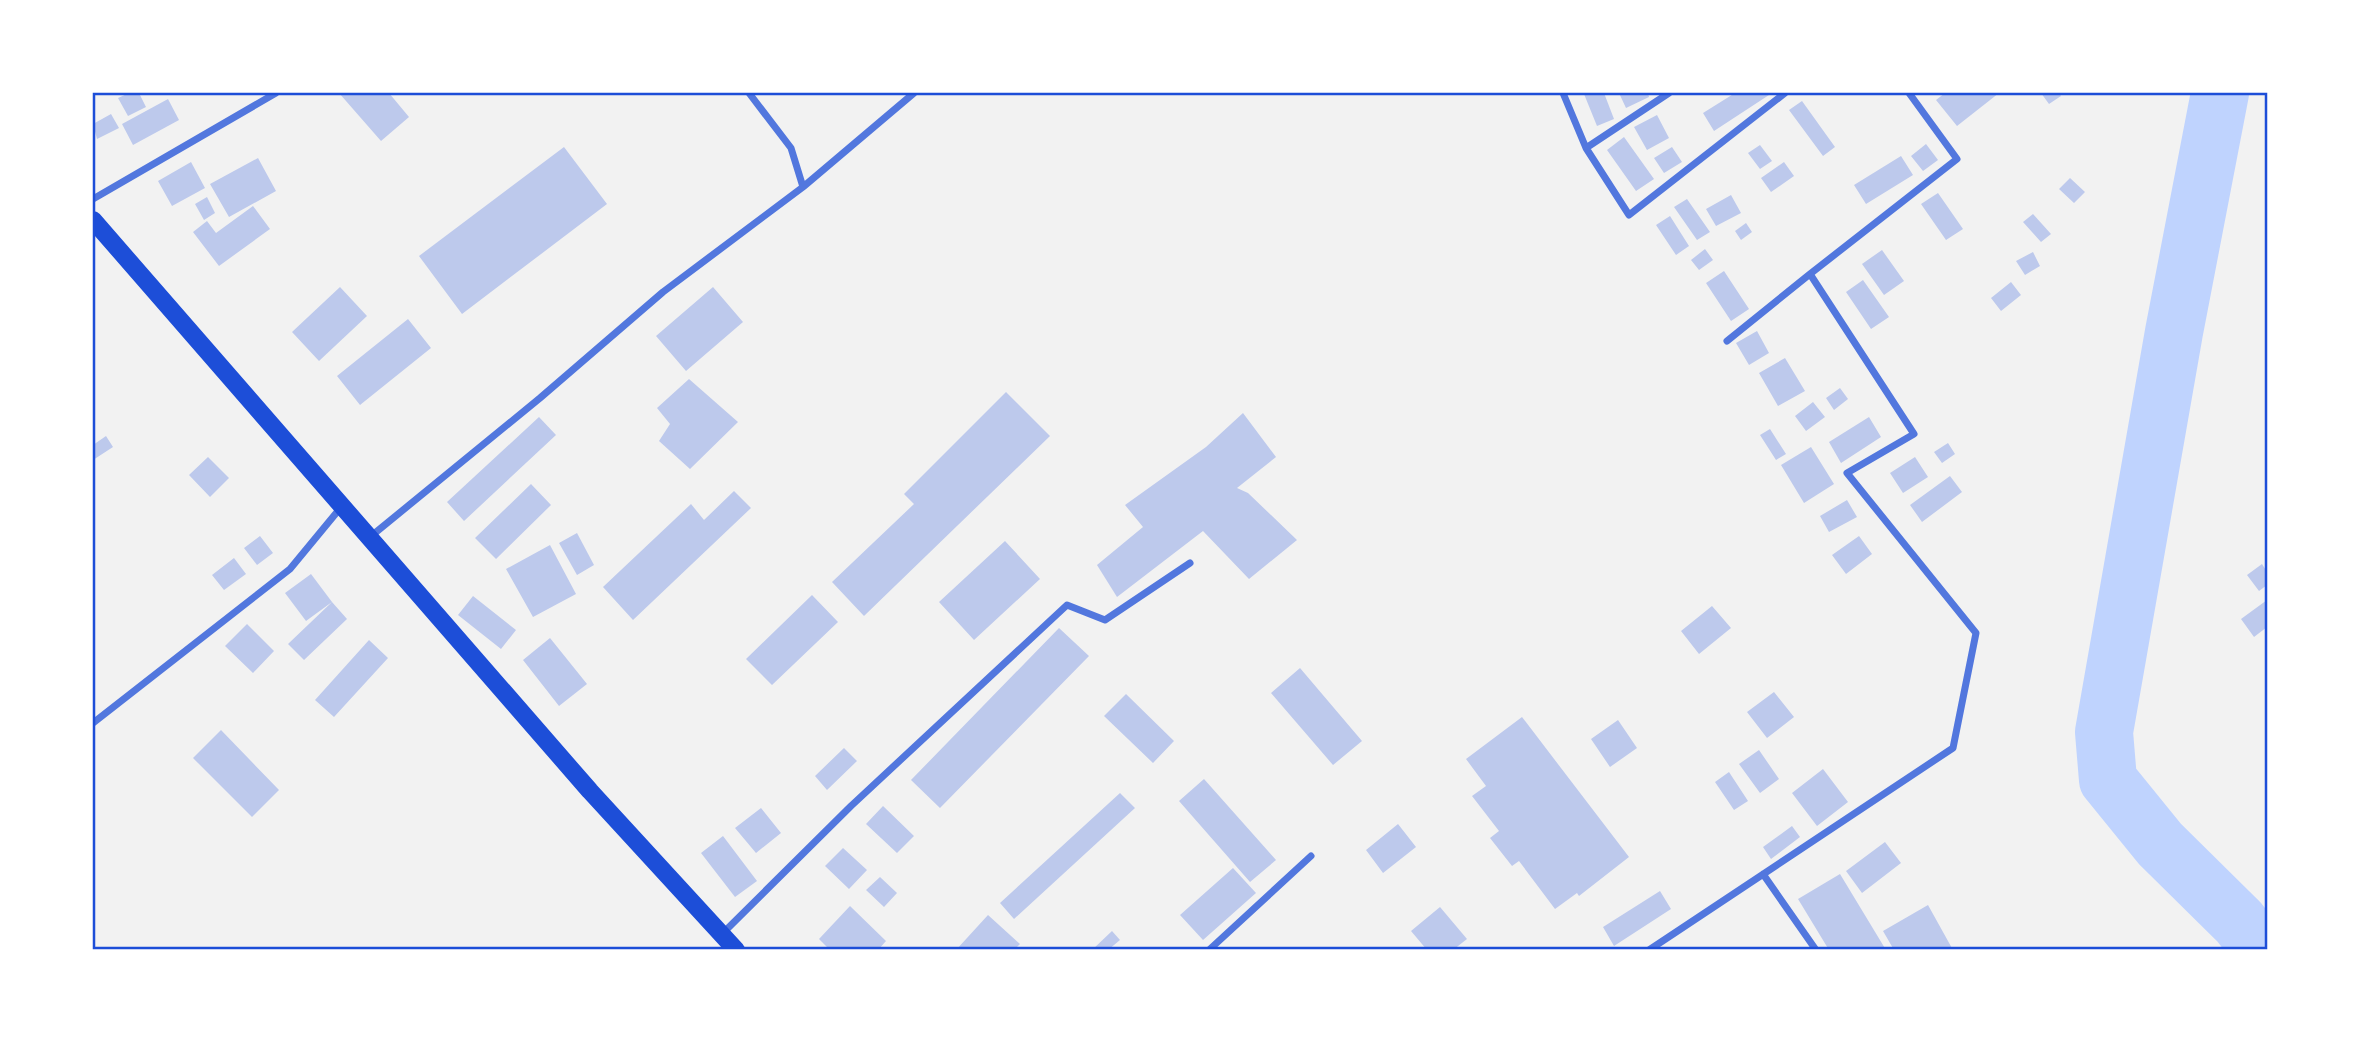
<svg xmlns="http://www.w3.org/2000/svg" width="2360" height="1043" viewBox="0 0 2360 1043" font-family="Spectral,serif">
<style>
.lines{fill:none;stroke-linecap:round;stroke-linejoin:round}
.river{stroke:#bfd3fe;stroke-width:58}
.building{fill:#bdc9ec}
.minor{stroke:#5277de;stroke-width:7}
.primary{stroke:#1d4ed8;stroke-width:18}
.neatline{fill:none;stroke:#1d4ed8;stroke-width:2.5}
</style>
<rect width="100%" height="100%" fill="#f2f2f2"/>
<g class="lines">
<path class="river" d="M 2220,93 L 2174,332 L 2104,732 L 2108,780 L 2160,844 L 2239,922 L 2261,950"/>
</g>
<path class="building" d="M 129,93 L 139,93 L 146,107 L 128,116 L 118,98 Z
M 339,93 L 389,93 L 409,117 L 381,141 Z
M 1588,93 L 1604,93 L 1614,119 L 1597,126 L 1584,94 Z
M 1619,93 L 1648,93 L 1649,97 L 1626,108 Z
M 1735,93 L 1769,95 L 1714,131 L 1703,113 Z
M 1945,93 L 1999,93 L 1957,126 L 1936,100 Z
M 2041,93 L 2059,93 L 2061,96 L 2049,104 Z
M 168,99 L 179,120 L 133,145 L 122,124 Z
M 1802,101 L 1835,147 L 1823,156 L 1789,110 Z
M 111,114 L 119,128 L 97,139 L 93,124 Z
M 1657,115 L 1669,138 L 1647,150 L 1634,127 Z
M 1624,137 L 1654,179 L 1636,191 L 1607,150 Z
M 1926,144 L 1938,160 L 1923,171 L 1911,156 Z
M 1760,145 L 1772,161 L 1760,169 L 1748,153 Z
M 564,147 L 607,204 L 462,314 L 419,256 Z
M 1672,147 L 1682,162 L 1664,173 L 1654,158 Z
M 1901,156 L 1913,175 L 1866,204 L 1854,185 Z
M 258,158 L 276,191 L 229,217 L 210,184 Z
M 191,162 L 205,188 L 172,206 L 158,181 Z
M 1784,162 L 1794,176 L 1771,192 L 1761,178 Z
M 2070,178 L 2085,192 L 2074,203 L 2059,189 Z
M 1938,193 L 1963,229 L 1946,240 L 1921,204 Z
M 1731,195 L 1741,213 L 1716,226 L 1706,209 Z
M 207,197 L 215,213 L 204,220 L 195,204 Z
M 1687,199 L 1710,232 L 1697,240 L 1674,207 Z
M 253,206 L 270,229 L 219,266 L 193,232 L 207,221 L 216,233 Z
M 2033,214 L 2051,234 L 2041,242 L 2023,222 Z
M 1670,216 L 1689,246 L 1676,255 L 1656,225 Z
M 1746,223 L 1752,232 L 1741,240 L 1735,231 Z
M 1705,249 L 1713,260 L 1699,270 L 1691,260 Z
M 1882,250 L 1904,281 L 1884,295 L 1862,264 Z
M 2033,252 L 2040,266 L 2025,275 L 2016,261 Z
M 1724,271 L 1749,309 L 1731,321 L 1706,283 Z
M 1863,280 L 1889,317 L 1871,329 L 1846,292 Z
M 2011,282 L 2021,295 L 2001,311 L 1991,298 Z
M 340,287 L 367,316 L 319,361 L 292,332 Z
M 713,287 L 743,322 L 686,371 L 656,336 Z
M 408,319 L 431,348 L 360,405 L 337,376 Z
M 1757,331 L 1769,353 L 1749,365 L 1736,343 Z
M 1785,358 L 1805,391 L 1778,406 L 1759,373 Z
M 689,379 L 738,422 L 690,469 L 659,441 L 670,424 L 657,408 Z
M 1840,388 L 1848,399 L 1834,410 L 1826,398 Z
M 1006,392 L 1050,436 L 864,616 L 832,582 L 914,504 L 904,494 Z
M 1813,402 L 1825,417 L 1806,431 L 1795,416 Z
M 1243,413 L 1276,457 L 1237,488 L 1248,493 L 1297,540 L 1249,579 L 1203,531 L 1117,597 L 1097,565 L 1143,527 L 1125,505 L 1206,447 Z
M 539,417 L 556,435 L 464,521 L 447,502 Z
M 1869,417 L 1881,437 L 1841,463 L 1829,442 Z
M 1770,429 L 1786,454 L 1776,460 L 1760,435 Z
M 106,436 L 113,447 L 93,460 L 93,445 Z
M 1948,443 L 1955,454 L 1942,463 L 1934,452 Z
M 1811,447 L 1834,484 L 1804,503 L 1781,465 Z
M 208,457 L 229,478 L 210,497 L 189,475 Z
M 1915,457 L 1928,477 L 1903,493 L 1890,473 Z
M 1950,476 L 1962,492 L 1922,522 L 1910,505 Z
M 531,484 L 551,505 L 496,559 L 475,538 Z
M 734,491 L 751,508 L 633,620 L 603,587 L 691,504 L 704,520 Z
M 1847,500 L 1857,517 L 1829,532 L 1820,516 Z
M 577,533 L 594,565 L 577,575 L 559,543 Z
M 260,536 L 273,553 L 257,565 L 244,548 Z
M 1859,536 L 1872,554 L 1846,574 L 1832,555 Z
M 1005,541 L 1040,579 L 974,640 L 939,602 Z
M 550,545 L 576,594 L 533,617 L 506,569 Z
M 234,558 L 246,574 L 224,590 L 212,575 Z
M 2262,564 L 2267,572 L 2267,585 L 2259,591 L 2247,575 Z
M 311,574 L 332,602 L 306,621 L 285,593 Z
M 812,595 L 838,622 L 772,685 L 746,659 Z
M 473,596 L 516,630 L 501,649 L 458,615 Z
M 2267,600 L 2267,627 L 2254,637 L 2241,619 Z
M 332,602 L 347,619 L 304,660 L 288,644 Z
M 1712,606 L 1731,628 L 1699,654 L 1681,631 Z
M 247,624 L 274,651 L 253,673 L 225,646 Z
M 1059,628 L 1089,656 L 940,808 L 911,780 Z
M 550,638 L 587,684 L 559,706 L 523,660 Z
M 369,640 L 388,658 L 334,717 L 315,700 Z
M 1300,668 L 1362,741 L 1333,765 L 1271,693 Z
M 1774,692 L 1794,717 L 1767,738 L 1747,712 Z
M 1126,694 L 1174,741 L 1153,763 L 1104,716 Z
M 1522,717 L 1629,857 L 1579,896 L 1577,893 L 1555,909 L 1519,861 L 1512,866 L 1490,838 L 1499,831 L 1472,796 L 1486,786 L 1466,759 Z
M 1618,720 L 1637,748 L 1610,767 L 1591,739 Z
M 221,730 L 279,790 L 252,817 L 193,758 Z
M 844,748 L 857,761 L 827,790 L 815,776 Z
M 1759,750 L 1779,779 L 1760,793 L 1739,764 Z
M 1823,769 L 1848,802 L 1817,826 L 1792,793 Z
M 1729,772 L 1748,801 L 1734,810 L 1715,782 Z
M 1204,779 L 1276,860 L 1250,882 L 1179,801 Z
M 1120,793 L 1135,808 L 1014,919 L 1000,903 Z
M 883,806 L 914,836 L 897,853 L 866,824 Z
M 761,808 L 781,833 L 756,853 L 735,828 Z
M 1398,824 L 1416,847 L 1383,873 L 1366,850 Z
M 1792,826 L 1800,837 L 1771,859 L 1763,847 Z
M 723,836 L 757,881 L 735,897 L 701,853 Z
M 1885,842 L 1901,863 L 1862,893 L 1846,871 Z
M 843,848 L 867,870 L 849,889 L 825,866 Z
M 1233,868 L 1256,893 L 1203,940 L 1180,915 Z
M 1840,874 L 1886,950 L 1829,950 L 1798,899 Z
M 880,877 L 897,893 L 884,907 L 866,890 Z
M 1660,891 L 1671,909 L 1614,946 L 1603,927 Z
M 1928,905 L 1953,950 L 1894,950 L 1883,931 Z
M 850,906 L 886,941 L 878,950 L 830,950 L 819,939 Z
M 1440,907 L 1467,939 L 1453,950 L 1427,950 L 1411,931 Z
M 988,915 L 1020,944 L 1014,950 L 956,950 Z
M 1112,931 L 1120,940 L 1108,950 L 1092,950 Z"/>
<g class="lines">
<path class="minor" d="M 749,93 L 791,148 L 803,187
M 1563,93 L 1586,148 L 1629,215 L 1785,93
M 1586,148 L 1669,93
M 93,199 L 276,93
M 1727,341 L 1810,274
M 370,537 L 540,398 L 663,292 L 803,187 L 914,93
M 93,723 L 290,569 L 342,506
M 1763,874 L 1816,950
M 723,933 L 851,806 L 1067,605 L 1105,620 L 1190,563
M 1209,950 L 1311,856
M 1649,950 L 1953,748 L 1976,633 L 1847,473 L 1914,434 L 1810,274 L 1957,159 L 1909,93"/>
<path class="primary" d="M 93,220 L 590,791 L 736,950"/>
</g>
<rect width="2360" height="1043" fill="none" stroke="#ffffff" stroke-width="189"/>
<rect x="94" y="94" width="2172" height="854" class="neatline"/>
</svg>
